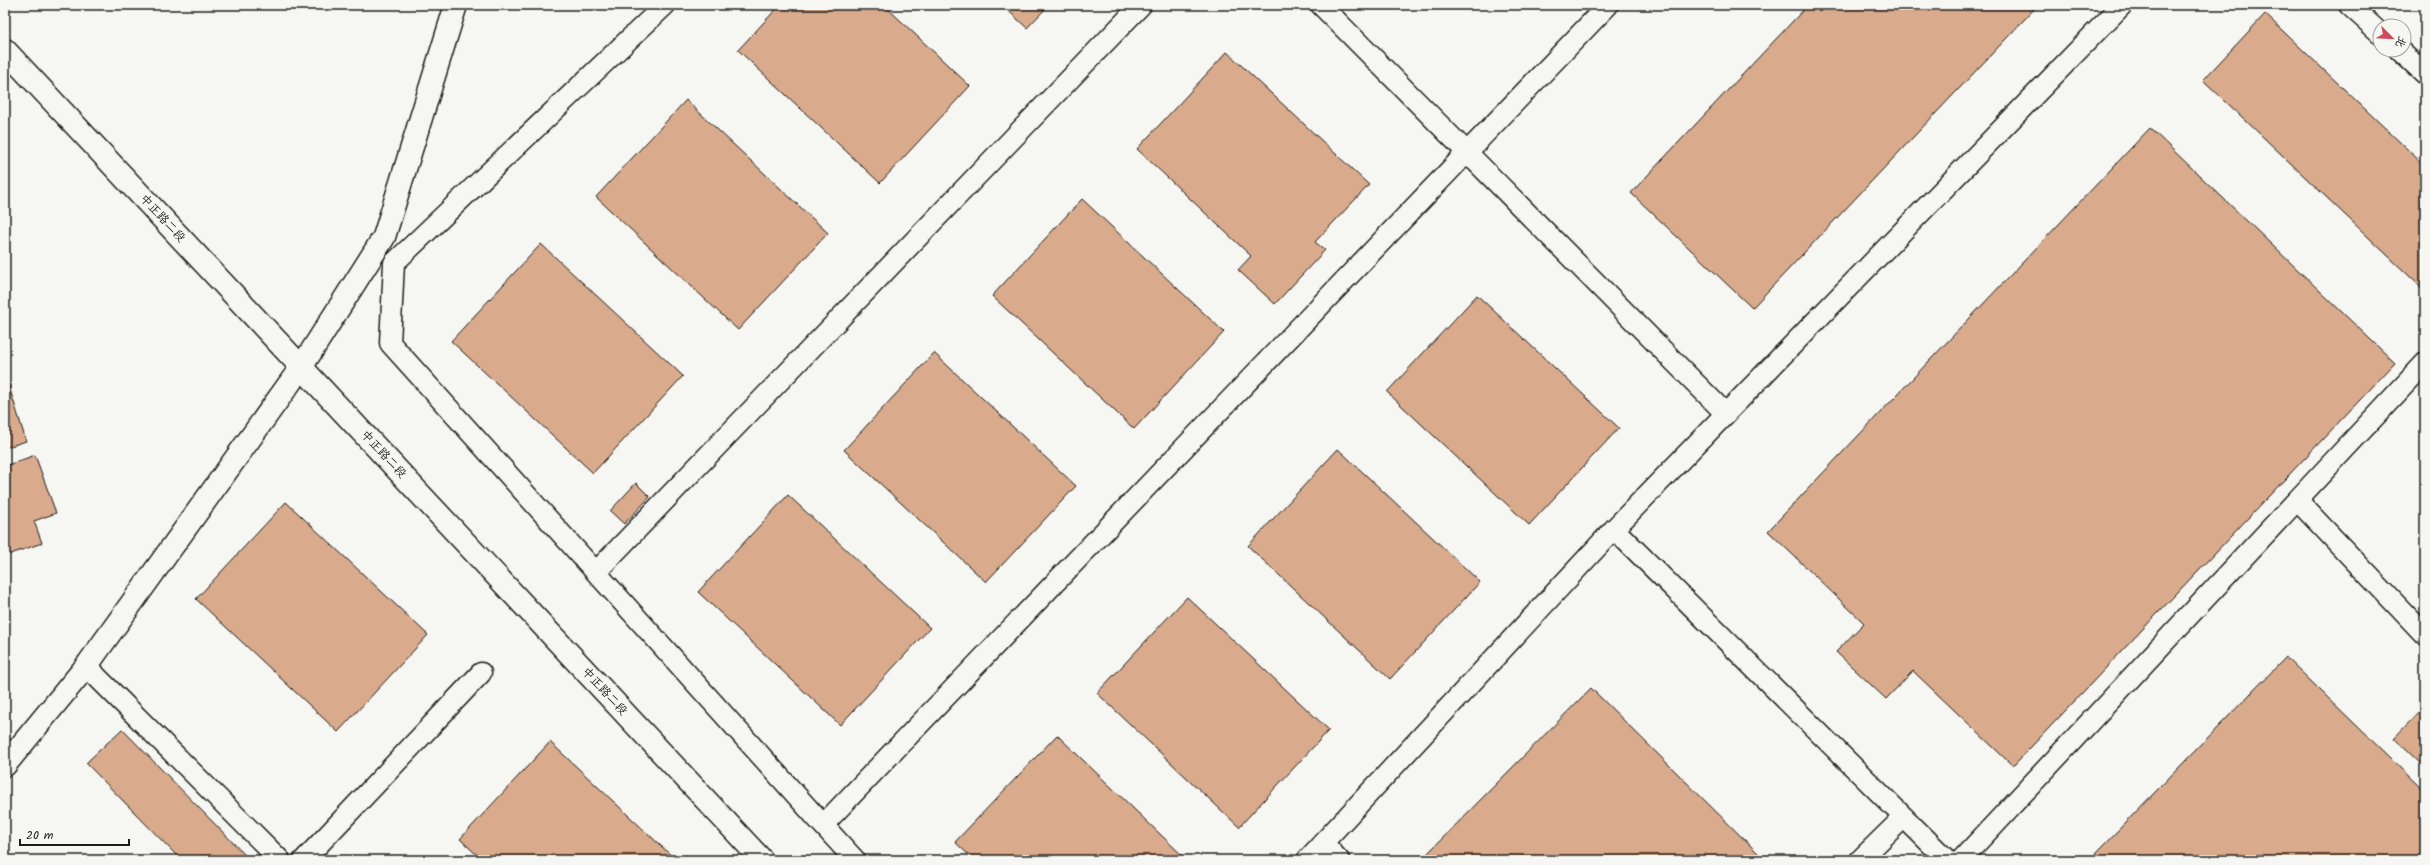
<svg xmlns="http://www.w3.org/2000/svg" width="2430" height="865" viewBox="0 0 2430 865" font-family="Kalam,'LXGW WenKai TC',sans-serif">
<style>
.building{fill:#d9aa8b;stroke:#1c1c1c}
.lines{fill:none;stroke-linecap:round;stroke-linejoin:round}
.lane-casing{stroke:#1c1c1c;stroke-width:23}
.street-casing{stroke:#1c1c1c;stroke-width:25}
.secondary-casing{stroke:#1c1c1c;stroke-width:25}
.lane{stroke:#f6f6f2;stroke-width:20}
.street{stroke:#f6f6f2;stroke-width:22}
.secondary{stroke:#f6f6f2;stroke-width:22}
.labels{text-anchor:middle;stroke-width:4;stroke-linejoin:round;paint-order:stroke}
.street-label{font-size:12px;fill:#1c1c1c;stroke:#f6f6f2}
</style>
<rect width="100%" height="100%" fill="#f6f6f2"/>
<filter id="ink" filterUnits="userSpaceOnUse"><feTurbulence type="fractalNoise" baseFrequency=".025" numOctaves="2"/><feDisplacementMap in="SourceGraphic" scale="8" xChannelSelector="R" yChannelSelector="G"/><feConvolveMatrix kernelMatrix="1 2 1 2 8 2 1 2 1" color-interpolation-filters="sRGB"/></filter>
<g filter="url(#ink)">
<path class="building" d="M 780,5 L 884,5 L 970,86 L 880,183 L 738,50 Z
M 1002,5 L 1049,5 L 1027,28 Z
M 1808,5 L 2038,5 L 1752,308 L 1631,193 Z
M 2265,14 L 2425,166 L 2425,291 L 2203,80 Z
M 1227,52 L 1369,185 L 1315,242 L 1325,250 L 1275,304 L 1238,270 L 1251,256 L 1137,149 Z
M 686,100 L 828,233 L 738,330 L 596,197 Z
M 2150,128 L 2395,363 L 2013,766 L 1913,671 L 1886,699 L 1836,652 L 1864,623 L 1768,531 Z
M 1082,199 L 1224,332 L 1134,429 L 992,296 Z
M 541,244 L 683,376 L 593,473 L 451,341 Z
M 1477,295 L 1619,428 L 1529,525 L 1387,392 Z
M 934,353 L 1076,486 L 986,582 L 844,450 Z
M 8,383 L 26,441 L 5,448 L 5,384 Z
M 1338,449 L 1480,582 L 1390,679 L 1248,546 Z
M 35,455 L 56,513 L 34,521 L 42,543 L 5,556 L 5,466 Z
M 636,483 L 650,497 L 624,524 L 610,511 Z
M 788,495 L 930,628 L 840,725 L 698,592 Z
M 286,502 L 428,635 L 338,732 L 196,599 Z
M 1187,597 L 1329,730 L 1239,827 L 1097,693 Z
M 2286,657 L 2425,792 L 2425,860 L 2103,860 L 2096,853 Z
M 1591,688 L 1765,860 L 1421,860 Z
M 2425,706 L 2425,768 L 2394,738 Z
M 122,729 L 250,860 L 181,860 L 86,763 Z
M 1057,735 L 1187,860 L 974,860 L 955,842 Z
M 550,742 L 676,860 L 482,860 L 460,839 Z"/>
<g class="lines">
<defs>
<path id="lane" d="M 665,5 L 394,263 L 390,343 L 823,825
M 1321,5 L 1725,413
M 2349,5 L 2380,33
M 2399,50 L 2425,74
M 2297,500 L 2425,635
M 596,572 L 1141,5
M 88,664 L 96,676 L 280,860
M 1323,843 L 1339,860
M 304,860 L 481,673
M 855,860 L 823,825 L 1608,5
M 1307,860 L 1614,529
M 1860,860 L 1904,817
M 1947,860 L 1614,529 L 2122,5
M 1961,860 L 2425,363"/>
<path id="street" d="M 5,765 L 88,664 L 302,366 L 384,237 L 456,5"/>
<path id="secondary" d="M 5,50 L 762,860"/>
</defs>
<use href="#lane" class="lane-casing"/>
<use href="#street" class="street-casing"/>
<use href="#secondary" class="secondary-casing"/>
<use href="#lane" class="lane"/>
<use href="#street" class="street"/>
<use href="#secondary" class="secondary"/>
</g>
</g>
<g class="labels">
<g class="street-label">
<text transform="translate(163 218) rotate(47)" y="4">中正路二段</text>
<text transform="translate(384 454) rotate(47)" y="4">中正路二段</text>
<text transform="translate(605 691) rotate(47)" y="4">中正路二段</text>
</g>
</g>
<rect width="2430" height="865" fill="none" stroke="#f6f6f2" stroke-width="20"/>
<rect x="10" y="10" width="2410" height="845" fill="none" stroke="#1c1c1c" stroke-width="1.5" filter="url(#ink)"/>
<g transform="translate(2392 38) rotate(114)"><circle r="19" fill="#f6f6f2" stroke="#9f9f9c"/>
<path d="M0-3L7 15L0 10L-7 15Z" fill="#d1495b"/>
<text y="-6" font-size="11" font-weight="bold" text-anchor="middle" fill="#1c1c1c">北</text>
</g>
<path d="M20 839v6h109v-6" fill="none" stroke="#1c1c1c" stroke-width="2"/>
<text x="26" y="839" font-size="12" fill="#1c1c1c" stroke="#f6f6f2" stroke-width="3" paint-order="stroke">20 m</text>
</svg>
